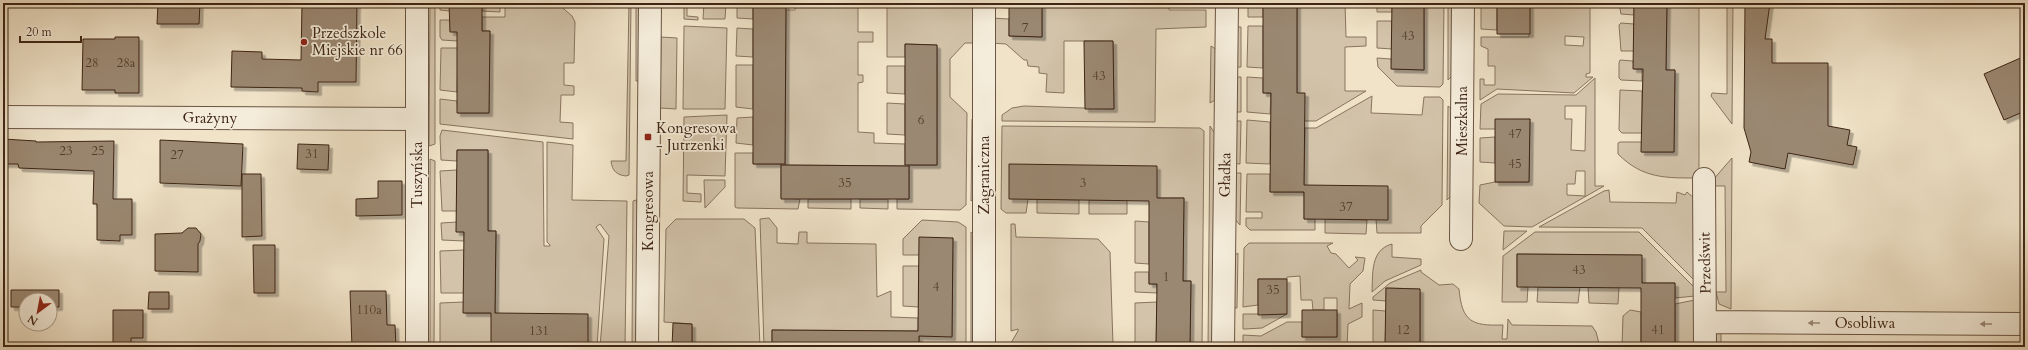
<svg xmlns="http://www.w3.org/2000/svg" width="2028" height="350" viewBox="0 0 2028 350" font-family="Cardo,serif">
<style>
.green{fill:#d2c3aa;stroke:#887460;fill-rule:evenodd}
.building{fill:#9b8872;stroke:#3e2515;filter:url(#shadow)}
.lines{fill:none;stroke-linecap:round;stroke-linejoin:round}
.minor-casing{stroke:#6a5442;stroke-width:24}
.tertiary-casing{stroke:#6a5442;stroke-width:24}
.minor{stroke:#f5eddb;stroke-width:22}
.tertiary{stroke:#f5eddb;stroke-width:22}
.oneway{fill:#9a8978}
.poi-dot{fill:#8f2418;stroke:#f5eddb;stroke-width:1.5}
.labels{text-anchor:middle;stroke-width:3.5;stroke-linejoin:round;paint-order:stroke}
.number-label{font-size:13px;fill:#553e2c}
.poi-label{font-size:15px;fill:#3e2515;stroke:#f5eddb;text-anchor:start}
.street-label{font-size:15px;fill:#3e2515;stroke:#f5eddb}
</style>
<defs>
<filter id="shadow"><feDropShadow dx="3.5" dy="3.5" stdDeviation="0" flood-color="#0004"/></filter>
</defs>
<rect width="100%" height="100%" fill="#f0e3c8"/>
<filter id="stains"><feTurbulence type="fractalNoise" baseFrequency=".005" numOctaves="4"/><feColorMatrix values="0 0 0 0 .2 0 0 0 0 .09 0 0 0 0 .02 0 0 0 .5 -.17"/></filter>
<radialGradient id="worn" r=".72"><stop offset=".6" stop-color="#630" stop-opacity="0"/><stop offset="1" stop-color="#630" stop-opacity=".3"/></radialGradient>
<path class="green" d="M 430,3 L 435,3 L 435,144 L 429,146 Z
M 440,3 L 450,3 L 450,11 L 440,10 Z
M 482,3 L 500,3 L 500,12 L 482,11 Z
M 505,3 L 557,3 L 572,16 L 575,22 L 574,63 L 564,63 L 564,85 L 574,86 L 574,95 L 561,95 L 560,122 L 573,123 L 573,139 L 440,124 L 440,99 L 457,101 L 458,113 L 489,113 L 490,31 L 482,31 L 482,17 L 505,17 Z
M 629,3 L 631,3 L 629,175 L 626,176 C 617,175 612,171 611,161 L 626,161 Z
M 636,3 L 640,3 L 640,81 L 636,81 Z
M 684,3 L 687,3 L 687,16 L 698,17 L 698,20 L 684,19 Z
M 704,3 L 726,3 L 725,19 L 703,19 Z
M 737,3 L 762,3 L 762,6 L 753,6 L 753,19 L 737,18 Z
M 795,3 L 858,3 L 858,32 L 873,32 L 873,42 L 858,42 L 858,75 L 863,75 L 863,82 L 858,83 L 858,132 L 874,133 L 874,143 L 905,144 L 905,166 L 785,165 L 786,10 L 795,10 Z
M 887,3 L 977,3 L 976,43 L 965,43 L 950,59 L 950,97 L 967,113 L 966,205 L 960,210 L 897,209 L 897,199 L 909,199 L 909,165 L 937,165 L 937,45 L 905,44 L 905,57 L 887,57 Z
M 991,3 L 1009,3 L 1009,8 L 991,7 Z
M 1042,3 L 1169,3 L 1169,10 L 1206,10 L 1206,27 L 1156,29 L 1155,122 L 1002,121 L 1002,115 L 1012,108 L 1024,106 L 1114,109 L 1113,41 L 1064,41 L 1064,93 L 1046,92 L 1047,74 L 1039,73 L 1039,67 L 1028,66 L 1027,60 L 1024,60 L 1006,44 L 990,43 L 991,18 L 1009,19 L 1009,36 L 1042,37 Z
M 1248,3 L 1263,3 L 1263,17 L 1248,17 Z
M 1297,3 L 1345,3 L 1346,37 L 1366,37 L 1366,46 L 1345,47 L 1345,91 L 1366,91 L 1316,121 L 1305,121 L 1297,93 Z
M 1377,3 L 1392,3 L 1392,12 L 1377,12 Z
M 1424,3 L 1444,3 L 1443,84 L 1440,87 L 1397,86 L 1378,67 L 1377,58 L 1391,59 L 1392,69 L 1424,70 Z
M 1448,3 L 1456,3 L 1455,73 L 1448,80 Z
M 1481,3 L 1497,3 L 1497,30 L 1481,29 Z
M 1530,3 L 1590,3 L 1590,73 L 1586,74 L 1586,77 L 1593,77 L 1574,93 L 1497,89 L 1480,100 L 1480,79 L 1484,79 L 1484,85 L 1495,85 L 1495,66 L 1488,66 L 1488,49 L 1481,46 L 1481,37 L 1529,37 ZM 1565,36 L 1584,37 L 1583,46 L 1565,45 Z
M 1619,3 L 1634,3 L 1634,15 L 1621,14 Z
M 1667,3 L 1699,3 L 1699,178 C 1666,178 1643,179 1618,154 L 1618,143 L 1620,142 L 1642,142 L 1642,152 L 1674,152 L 1675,70 L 1666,70 Z
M 1727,3 L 1733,3 L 1732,124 L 1711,96 L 1712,93 L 1727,94 Z
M 440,20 L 450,20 L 450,31 L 458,32 L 458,41 L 442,40 L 440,37 Z
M 1377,21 L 1392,21 L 1392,49 L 1377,48 Z
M 1621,23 L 1634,24 L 1634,51 L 1621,51 L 1619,25 Z
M 684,26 L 727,28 L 725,109 L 683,109 Z
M 1248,26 L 1263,26 L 1263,68 L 1247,67 Z
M 1234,27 L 1241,27 L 1241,67 L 1233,67 Z
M 737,28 L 753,29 L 753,57 L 736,56 Z
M 661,37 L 677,38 L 676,109 L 660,108 Z
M 1211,46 L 1217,50 L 1215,100 L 1210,103 Z
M 441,48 L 458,48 L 457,92 L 440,90 Z
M 1620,60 L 1633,61 L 1634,69 L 1642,69 L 1642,81 L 1621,80 L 1619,78 L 1619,63 Z
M 736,65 L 753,65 L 753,109 L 736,107 Z
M 887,66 L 905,66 L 905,94 L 887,93 Z
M 1233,77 L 1241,77 L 1241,112 L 1233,112 Z
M 1247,77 L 1263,78 L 1263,93 L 1271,93 L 1270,114 L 1247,112 Z
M 1595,78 L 1595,186 L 1604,186 L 1532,227 L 1504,226 L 1479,203 L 1480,185 L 1495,182 L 1529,182 L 1530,119 L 1495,129 L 1480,129 L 1481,104 L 1498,94 L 1576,95 ZM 1565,106 L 1586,106 L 1585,151 L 1571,150 L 1572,119 L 1565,119 ZM 1576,171 L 1585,171 L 1585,196 L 1567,195 L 1567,184 L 1575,184 Z
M 1620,90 L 1642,91 L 1642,133 L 1622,133 L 1619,130 Z
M 1372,96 L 1371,113 L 1422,115 L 1424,97 L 1440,97 L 1443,100 L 1442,205 L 1421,226 L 1421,233 L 1377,233 L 1376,219 L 1304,185 L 1305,128 L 1316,128 Z
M 887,103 L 905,104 L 905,135 L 887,134 Z
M 1448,106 L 1454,111 L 1454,193 L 1447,200 Z
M 727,115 L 725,176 L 687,175 L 687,193 L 701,194 L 701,202 L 683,201 L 684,117 Z
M 753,117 L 753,145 L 736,143 L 737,118 Z
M 972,119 L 977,123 L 977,196 L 971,201 Z
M 1247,120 L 1270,122 L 1270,164 L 1246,163 Z
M 1233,121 L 1241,121 L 1240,164 L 1232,163 Z
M 1002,126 L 1200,128 L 1204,131 L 1202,347 L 1190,347 L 1191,281 L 1183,281 L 1184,198 L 1028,199 L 1026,213 L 1006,213 L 1001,209 Z
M 1210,126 L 1216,135 L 1215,347 L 1208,347 Z
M 442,130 L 543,142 L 544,246 L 550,246 L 550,245 L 547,242 L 547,142 L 573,145 L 572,200 L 627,201 L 625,347 L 600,347 L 609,236 L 600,224 L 596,227 L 604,239 L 597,347 L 588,347 L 495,313 L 496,231 L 488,231 L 488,150 L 457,150 L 457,161 L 441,160 L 440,136 Z
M 1495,137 L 1495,163 L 1480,162 L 1480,138 Z
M 735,153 L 753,153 L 753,164 L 781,164 L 781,198 L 800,199 L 798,209 L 737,208 L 735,207 Z
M 1732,158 L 1731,309 L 1719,304 L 1716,292 L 1726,292 L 1725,186 L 1710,186 L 1712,181 Z
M 430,159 L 435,161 L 434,347 L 430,347 Z
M 457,170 L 457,211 L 442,211 L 440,171 Z
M 1233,173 L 1241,173 L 1240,225 L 1233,217 Z
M 1247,174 L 1270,174 L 1270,192 L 1304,192 L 1304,219 L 1315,219 L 1315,230 L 1250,230 L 1246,226 L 1246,218 L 1262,218 L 1262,212 L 1246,212 Z
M 704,180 L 725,180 L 725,187 L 705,208 Z
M 1609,190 L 1610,202 L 1676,203 L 1677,192 L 1685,195 L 1687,192 L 1696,200 L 1695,281 L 1642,228 L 1539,227 L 1604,191 Z
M 808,199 L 851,199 L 851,209 L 808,208 Z
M 860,199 L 888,199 L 888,209 L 860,208 Z
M 1037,199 L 1079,200 L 1079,214 L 1037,213 Z
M 636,200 L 638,206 L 636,347 L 632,347 L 633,201 Z
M 1089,200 L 1127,200 L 1127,214 L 1089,214 Z
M 769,218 L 777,228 L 777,243 L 798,244 L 799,232 L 807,232 L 807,243 L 876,244 L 877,297 L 891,291 L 891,317 L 918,318 L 918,331 L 772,330 L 772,347 L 764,347 L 760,219 Z
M 676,219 L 744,219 L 755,228 L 760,347 L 692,347 L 692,324 L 664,322 L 666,229 Z
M 1325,219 L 1367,220 L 1366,234 L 1325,233 Z
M 922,220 L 958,222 L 966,227 L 966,347 L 919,347 L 919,336 L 952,336 L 953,238 L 919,255 L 903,255 L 903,239 Z
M 1135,221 L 1149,222 L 1149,264 L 1135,263 Z
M 457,222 L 464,232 L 464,241 L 442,240 L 441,223 Z
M 1011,224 L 1015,224 L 1016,237 L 1098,239 L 1110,252 L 1113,345 L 1023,345 L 1016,347 L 1002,347 L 1002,344 L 1011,343 L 1018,331 L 1018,329 L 1011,331 Z
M 1504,231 L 1527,231 L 1503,250 Z
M 971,232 L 977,237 L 976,347 L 971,347 Z
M 1535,232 L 1639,232 L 1695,288 L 1695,296 L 1675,298 L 1675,283 L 1642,283 L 1641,255 L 1517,254 L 1517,286 L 1528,287 L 1527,302 L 1502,302 L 1503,256 Z
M 1249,243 L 1333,243 L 1327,246 L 1331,253 L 1336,254 L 1349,268 L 1358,260 L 1355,257 L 1365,258 L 1363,271 L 1350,284 L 1349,309 L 1362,303 L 1362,317 L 1348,324 L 1347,347 L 1243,347 L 1243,335 L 1261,336 L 1287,322 L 1302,322 L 1302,337 L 1337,337 L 1337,298 L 1324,298 L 1324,310 L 1313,310 L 1312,300 L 1301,300 L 1300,276 L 1287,277 L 1287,279 L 1258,279 L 1258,305 L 1243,307 L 1244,248 Z
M 1392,244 L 1392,257 L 1421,259 L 1421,265 L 1385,281 L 1372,292 C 1373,274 1370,250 1392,244 Z
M 464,250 L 464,293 L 441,293 L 440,251 Z
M 1238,253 L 1237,308 L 1231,308 L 1231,258 Z
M 903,266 L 919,266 L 919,307 L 903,306 Z
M 1421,270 L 1421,272 L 1439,285 L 1453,284 L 1459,289 C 1462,322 1472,326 1503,325 L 1502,339 L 1507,339 L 1508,319 L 1512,325 L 1592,326 L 1596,332 L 1600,347 L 1420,347 L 1420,289 L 1386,288 L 1386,301 L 1373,300 L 1373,297 L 1390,283 Z
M 1135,272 L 1149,272 L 1149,284 L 1157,284 L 1157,293 L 1135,292 Z
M 1538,287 L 1580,287 L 1578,303 L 1537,302 Z
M 1588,287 L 1619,287 L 1618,304 L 1589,303 Z
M 1695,300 L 1695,347 L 1675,347 L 1675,304 Z
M 464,302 L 464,313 L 491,313 L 508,347 L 440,347 L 440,303 Z
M 1157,302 L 1156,345 L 1135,344 L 1135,303 Z
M 1373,310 L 1386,311 L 1385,347 L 1373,347 Z
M 1630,310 L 1641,312 L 1641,347 L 1622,347 L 1623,316 Z
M 1243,314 L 1287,314 L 1262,328 L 1245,329 L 1243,329 Z
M 1721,327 L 1721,347 L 1710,347 L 1713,335 Z
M 1829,345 L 2023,347 L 1829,347 Z"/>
<path class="building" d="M 158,3 L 200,3 L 199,24 L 157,24 Z
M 302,3 L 357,3 L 356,82 L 318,82 L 318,92 L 302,91 L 302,88 L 231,87 L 232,51 L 262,52 L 262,59 L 301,60 Z
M 449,3 L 482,3 L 482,31 L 490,31 L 489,113 L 457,113 L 457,32 L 450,32 Z
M 762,3 L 786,3 L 785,164 L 753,164 L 753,6 L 762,6 Z
M 1009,3 L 1042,3 L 1042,37 L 1009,36 Z
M 1263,3 L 1297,3 L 1297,93 L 1305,93 L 1304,185 L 1388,186 L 1388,220 L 1304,219 L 1304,192 L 1270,192 L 1271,93 L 1263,93 Z
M 1392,3 L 1424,3 L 1424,70 L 1391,69 Z
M 1497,3 L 1530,3 L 1530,34 L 1497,34 Z
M 1634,3 L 1667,3 L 1666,70 L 1675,70 L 1674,152 L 1641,152 L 1643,69 L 1633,69 Z
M 1745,3 L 1770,3 L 1765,39 L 1772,39 L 1772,63 L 1828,63 L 1828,126 L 1850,130 L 1847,145 L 1857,147 L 1853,165 L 1788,153 L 1785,169 L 1749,162 L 1751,152 L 1744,128 Z
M 115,37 L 139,37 L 139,93 L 115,93 L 115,90 L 82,90 L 83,39 L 115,39 Z
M 1084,41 L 1113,41 L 1114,109 L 1085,109 Z
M 905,44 L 937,45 L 937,165 L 905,165 Z
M 2025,56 L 2025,111 L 2004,120 L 1984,74 Z
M 1495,119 L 1530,119 L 1529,182 L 1495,182 Z
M 3,139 L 36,141 L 36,142 L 114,141 L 113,199 L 132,199 L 132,235 L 120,235 L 120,241 L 97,240 L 97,204 L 93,204 L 94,171 L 19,168 L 18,164 L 3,164 Z
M 160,140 L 243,144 L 241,186 L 160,183 Z
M 298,144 L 329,145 L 328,170 L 297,169 Z
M 457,150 L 488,150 L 488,231 L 496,231 L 495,313 L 588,314 L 588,347 L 491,347 L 491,313 L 463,313 L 464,232 L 456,232 Z
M 1009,164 L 1157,166 L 1157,198 L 1184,198 L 1183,281 L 1191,281 L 1190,347 L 1156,347 L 1157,284 L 1149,284 L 1149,201 L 1009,199 Z
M 781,165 L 909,166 L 909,199 L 781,199 Z
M 242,174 L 261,174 L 262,236 L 242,237 Z
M 378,181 L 402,181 L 402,215 L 356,216 L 356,199 L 378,198 Z
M 188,228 L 196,228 L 201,234 L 200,241 L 198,244 L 198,272 L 155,271 L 155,234 L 182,233 Z
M 919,237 L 953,238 L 952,337 L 919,336 L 919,347 L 772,347 L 772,330 L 918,331 Z
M 253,245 L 275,245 L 275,293 L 254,293 Z
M 1517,254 L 1642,255 L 1642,283 L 1675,283 L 1675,347 L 1641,347 L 1641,288 L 1517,287 Z
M 1258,279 L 1287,279 L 1287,314 L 1258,315 Z
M 1386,288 L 1420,289 L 1420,347 L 1385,347 Z
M 11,290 L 59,290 L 59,307 L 50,307 L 50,300 L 26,300 L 26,307 L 11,307 Z
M 350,291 L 386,291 L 387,325 L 395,325 L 396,347 L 352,347 Z
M 149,292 L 169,292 L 169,309 L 148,309 Z
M 113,310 L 143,310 L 143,338 L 131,338 L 131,347 L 113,347 Z
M 1302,310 L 1337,310 L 1337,337 L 1302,337 Z
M 673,323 L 692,324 L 692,347 L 672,347 Z"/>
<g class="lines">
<defs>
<path id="minor" d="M 417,3 L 417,347
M 984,3 L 984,347
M 3,117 L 416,119
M 1704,179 L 1705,347
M 1461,239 L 1463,3
M 1705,322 L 2025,324
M 1223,347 L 1227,3"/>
<path id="tertiary" d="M 647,347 L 650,3"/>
</defs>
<use href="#minor" class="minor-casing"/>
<use href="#tertiary" class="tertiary-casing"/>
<use href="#minor" class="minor"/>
<use href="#tertiary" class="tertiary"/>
</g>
<defs><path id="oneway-solid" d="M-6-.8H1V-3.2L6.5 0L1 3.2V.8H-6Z"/></defs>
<g class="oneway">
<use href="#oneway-solid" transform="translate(1814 323) rotate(-180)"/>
<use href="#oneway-solid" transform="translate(1986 324) rotate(-180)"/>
</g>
<g class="poi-dot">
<circle cx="304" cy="42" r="4"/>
<rect x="644" y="133" width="8" height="8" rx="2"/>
</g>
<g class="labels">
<g class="number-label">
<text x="1025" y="32">7</text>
<text x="1408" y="40">43</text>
<text x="92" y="67">28</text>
<text x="126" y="67">28a</text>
<text x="1099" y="80">43</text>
<text x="921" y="124">6</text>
<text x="1515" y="138">47</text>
<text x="66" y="155">23</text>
<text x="98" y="155">25</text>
<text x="312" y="158">31</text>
<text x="177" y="159">27</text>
<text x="1515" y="168">45</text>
<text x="845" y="187">35</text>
<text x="1083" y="187">3</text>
<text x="1346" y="211">37</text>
<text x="1579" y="274">43</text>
<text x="1166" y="281">1</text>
<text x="936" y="291">4</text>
<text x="1273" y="294">35</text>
<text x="369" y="314">110a</text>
<text x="1403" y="334">12</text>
<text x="1658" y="334">41</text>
<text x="539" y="335">131</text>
</g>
<g class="poi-label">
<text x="312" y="38">Przedszkole<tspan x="312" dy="17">Miejskie nr 66</tspan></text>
<text x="656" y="133">Kongresowa<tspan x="656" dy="17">- Jutrzenki</tspan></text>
</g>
<g class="street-label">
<text x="210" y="123">Grażyny</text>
<text transform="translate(1462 121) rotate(-90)" y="5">Mieszkalna</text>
<text transform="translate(417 175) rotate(-90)" y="5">Tuszyńska</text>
<text transform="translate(984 175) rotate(-90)" y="5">Zagraniczna</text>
<text transform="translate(1225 175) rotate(-89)" y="5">Gładka</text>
<text transform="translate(648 211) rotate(-90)" y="5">Kongresowa</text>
<text transform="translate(1705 263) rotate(-91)" y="5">Przedświt</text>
<text x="1865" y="328">Osobliwa</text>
</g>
</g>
<rect width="2028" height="350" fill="none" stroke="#f0e3c8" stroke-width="16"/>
<rect x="4" y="4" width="2020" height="342" fill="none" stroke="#3e2515" stroke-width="2"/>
<rect x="8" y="8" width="2012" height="334" fill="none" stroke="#3e2515"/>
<g transform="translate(38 312) rotate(212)"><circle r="19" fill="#f5eddb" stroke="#ac9d8c"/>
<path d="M0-3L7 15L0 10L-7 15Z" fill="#8f2418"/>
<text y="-6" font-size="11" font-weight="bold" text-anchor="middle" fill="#3e2515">N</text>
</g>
<path d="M20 36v6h61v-6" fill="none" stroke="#3e2515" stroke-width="2"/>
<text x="26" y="36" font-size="12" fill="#3e2515" stroke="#f5eddb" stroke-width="3" paint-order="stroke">20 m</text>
<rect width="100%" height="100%" filter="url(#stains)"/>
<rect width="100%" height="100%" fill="url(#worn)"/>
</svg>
